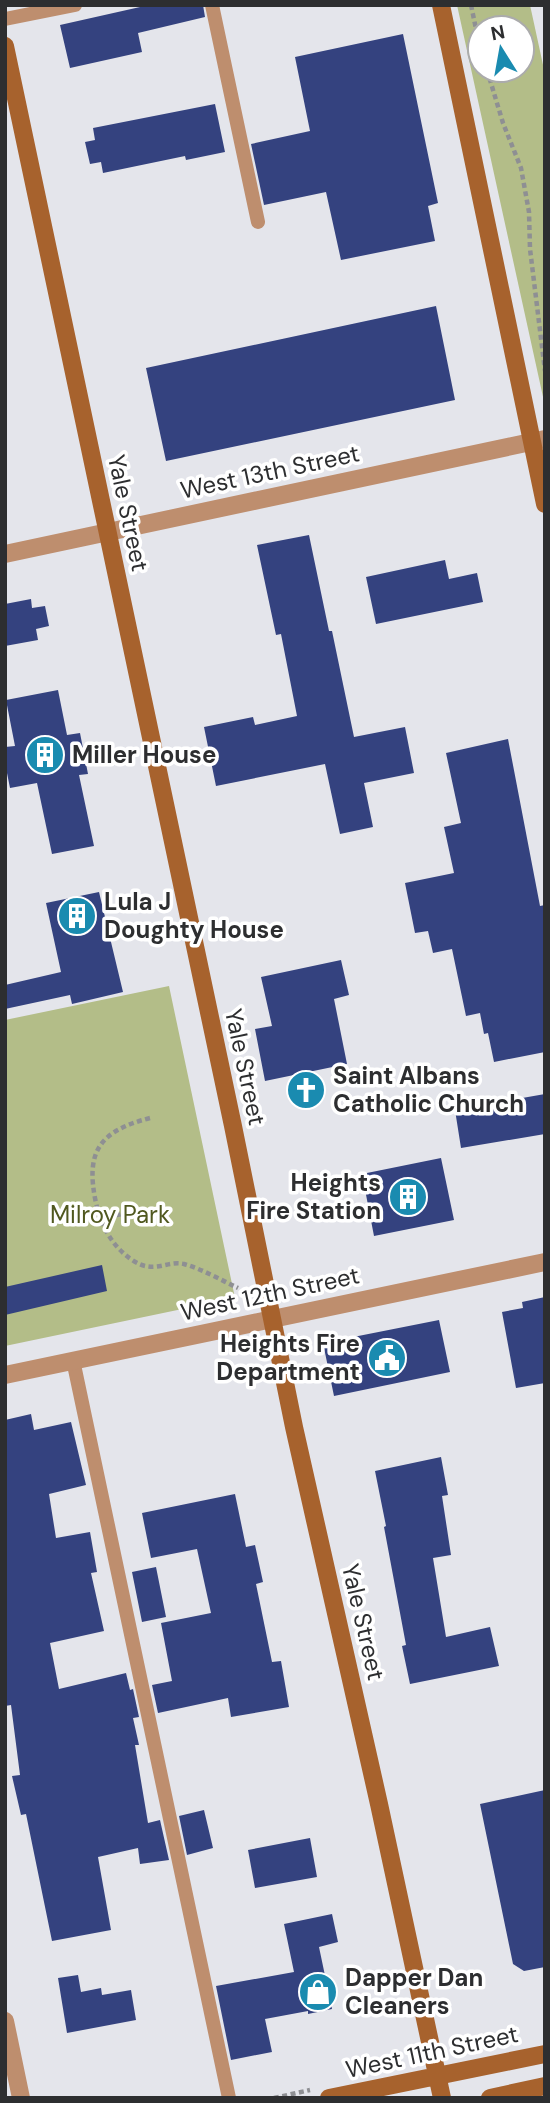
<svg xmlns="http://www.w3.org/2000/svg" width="550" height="2103" viewBox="0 0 550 2103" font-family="'DM Sans',sans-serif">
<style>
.green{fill:#b3bd88;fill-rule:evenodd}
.building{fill:#34427f}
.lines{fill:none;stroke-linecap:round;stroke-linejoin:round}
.path{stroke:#8e8f93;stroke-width:4.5;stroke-dasharray:5 3.5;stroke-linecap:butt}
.lane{stroke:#be8e6e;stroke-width:14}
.street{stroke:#be8e6e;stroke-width:18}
.secondary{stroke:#a7622d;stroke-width:18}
.labels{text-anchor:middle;stroke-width:7;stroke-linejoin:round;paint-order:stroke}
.street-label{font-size:24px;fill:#2d2e30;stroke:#fff}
.poi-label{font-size:24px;font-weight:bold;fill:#2d2e30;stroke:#fff;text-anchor:start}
.park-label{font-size:24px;fill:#50581f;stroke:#fff}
</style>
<rect width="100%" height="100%" fill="#e4e5eb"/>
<path class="green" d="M 457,5 L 530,5 L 545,74 L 545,406 ZM 480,28 L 522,28 L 522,70 L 480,70 Z
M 169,986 L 235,1298 L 5,1346 L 5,1020 Z"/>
<path class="building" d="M 149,5 L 203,5 L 205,17 L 138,33 L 142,52 L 70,68 L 60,25 Z
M 403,34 L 438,203 L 428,206 L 435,241 L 341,260 L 326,192 L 264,205 L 251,144 L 310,131 L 295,57 Z
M 215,104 L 225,152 L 186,160 L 185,156 L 103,173 L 101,162 L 90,164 L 85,142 L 95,140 L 93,128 Z
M 436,306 L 455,400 L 166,461 L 146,368 Z
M 309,535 L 329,631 L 332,631 L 354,737 L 405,727 L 414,773 L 364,783 L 373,827 L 340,834 L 325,764 L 216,786 L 204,727 L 253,717 L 255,725 L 297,716 L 281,634 L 276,635 L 257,545 Z
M 445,560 L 449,579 L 477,573 L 483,602 L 376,624 L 366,577 Z
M 31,599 L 32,608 L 45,606 L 49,626 L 36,629 L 38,640 L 5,646 L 5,604 Z
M 58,690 L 67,735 L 80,733 L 88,774 L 79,775 L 94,846 L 52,854 L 37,783 L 10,788 L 5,763 L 5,747 L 15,746 L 6,700 Z
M 508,739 L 540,906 L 545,905 L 545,1052 L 494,1062 L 488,1033 L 484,1034 L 480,1013 L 466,1016 L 452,949 L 433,953 L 428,931 L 415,933 L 405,883 L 454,873 L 444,827 L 461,823 L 446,753 Z
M 99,892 L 123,992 L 72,1004 L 70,995 L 5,1009 L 5,985 L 61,972 L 46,903 Z
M 341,960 L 349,995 L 334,999 L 347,1064 L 265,1081 L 255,1029 L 272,1026 L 261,977 Z
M 545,1094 L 545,1134 L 461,1148 L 455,1110 Z
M 441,1158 L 454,1220 L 374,1236 L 362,1174 Z
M 102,1265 L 107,1291 L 5,1315 L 5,1287 Z
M 545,1297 L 545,1383 L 516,1388 L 502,1312 L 523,1308 L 522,1302 Z
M 439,1320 L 450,1372 L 334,1396 L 323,1343 Z
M 31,1414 L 34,1430 L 71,1422 L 86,1485 L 49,1494 L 56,1538 L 90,1532 L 97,1572 L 91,1573 L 104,1631 L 50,1643 L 59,1689 L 126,1673 L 130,1690 L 133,1689 L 139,1717 L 133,1718 L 139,1745 L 135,1745 L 148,1823 L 160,1820 L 169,1860 L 140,1864 L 138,1848 L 98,1857 L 111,1930 L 52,1941 L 26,1814 L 21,1815 L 12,1776 L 20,1775 L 11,1705 L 5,1706 L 5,1420 Z
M 441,1457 L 448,1495 L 442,1496 L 451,1555 L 433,1558 L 446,1637 L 490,1627 L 499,1666 L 410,1684 L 402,1646 L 406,1645 L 384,1527 L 386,1526 L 375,1471 Z
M 235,1494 L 246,1547 L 255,1545 L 263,1582 L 256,1584 L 272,1662 L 281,1661 L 289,1707 L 231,1717 L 228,1698 L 158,1713 L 152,1685 L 172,1681 L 161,1623 L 211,1613 L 197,1549 L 151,1558 L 142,1513 Z
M 156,1567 L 166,1617 L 142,1622 L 132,1572 Z
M 545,1790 L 545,1967 L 524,1971 L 513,1964 L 480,1804 Z
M 204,1810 L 213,1848 L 187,1855 L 179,1816 Z
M 310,1838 L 317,1877 L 255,1888 L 248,1850 Z
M 332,1914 L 338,1942 L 319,1947 L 332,2009 L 308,2014 L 308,2011 L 265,2019 L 272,2052 L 231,2060 L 216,1986 L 294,1972 L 284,1924 Z
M 78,1975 L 81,1992 L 101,1988 L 102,1995 L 131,1990 L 136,2020 L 67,2033 L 58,1978 Z"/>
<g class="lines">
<path class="path" d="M 471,5 L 480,48
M 487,70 L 503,123 L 521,168 L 529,212 L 530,249 L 545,371
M 150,1118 C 99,1131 85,1152 96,1203 C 101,1226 112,1246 132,1260 C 154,1275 167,1260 184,1264 C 202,1269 221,1280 238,1288
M 99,1219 L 122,1214
M 274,2098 L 310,2090"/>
<path class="lane" d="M 212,5 L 258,222
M 5,19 L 75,5
M 73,1360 L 229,2098"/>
<path class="street" d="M 5,554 L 545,439
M 5,1375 L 545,1262
M 5,2021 L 21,2098"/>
<path class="secondary" d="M 441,5 L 545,504
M 5,46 L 233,1126 L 294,1427 L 379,1804 L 442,2098
M 329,2098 L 545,2054
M 490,2098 L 545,2086"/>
</g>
<defs>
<symbol id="building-disc" viewBox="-11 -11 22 22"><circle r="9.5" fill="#1a8bb0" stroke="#fff"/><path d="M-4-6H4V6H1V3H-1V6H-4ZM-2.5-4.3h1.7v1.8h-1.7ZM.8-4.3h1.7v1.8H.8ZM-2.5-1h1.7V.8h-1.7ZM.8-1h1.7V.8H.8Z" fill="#fff"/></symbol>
<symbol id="church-disc" viewBox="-11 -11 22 22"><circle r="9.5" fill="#1a8bb0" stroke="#fff"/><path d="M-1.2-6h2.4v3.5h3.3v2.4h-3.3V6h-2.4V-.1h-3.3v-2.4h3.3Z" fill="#fff"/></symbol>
<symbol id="civic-disc" viewBox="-11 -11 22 22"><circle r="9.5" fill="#1a8bb0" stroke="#fff"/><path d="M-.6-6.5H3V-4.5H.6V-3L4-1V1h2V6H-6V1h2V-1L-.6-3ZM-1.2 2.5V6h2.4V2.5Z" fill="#fff"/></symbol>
<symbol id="shop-disc" viewBox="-11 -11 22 22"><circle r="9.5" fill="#1a8bb0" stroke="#fff"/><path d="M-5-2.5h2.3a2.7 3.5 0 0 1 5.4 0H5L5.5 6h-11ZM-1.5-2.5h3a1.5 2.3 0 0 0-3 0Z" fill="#fff"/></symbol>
</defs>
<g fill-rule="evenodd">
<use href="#building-disc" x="23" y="733" width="44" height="44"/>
<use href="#building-disc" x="55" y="894" width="44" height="44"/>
<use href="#church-disc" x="284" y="1068" width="44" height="44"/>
<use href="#building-disc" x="386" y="1175" width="44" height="44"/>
<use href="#civic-disc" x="365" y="1336" width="44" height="44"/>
<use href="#shop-disc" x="296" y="1970" width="44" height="44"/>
</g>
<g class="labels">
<g class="street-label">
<text transform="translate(270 472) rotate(-12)" y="8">West 13th Street</text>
<text transform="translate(128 513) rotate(78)" y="8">Yale Street</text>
<text transform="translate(245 1067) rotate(78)" y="8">Yale Street</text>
<text transform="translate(270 1294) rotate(-12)" y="8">West 12th Street</text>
<text transform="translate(363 1622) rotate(77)" y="8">Yale Street</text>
<text transform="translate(432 2052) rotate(-12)" y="8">West 11th Street</text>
</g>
<g class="poi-label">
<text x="72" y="763">Miller House</text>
<text x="104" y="910">Lula J<tspan x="104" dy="28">Doughty House</tspan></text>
<text x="333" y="1084">Saint Albans<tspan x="333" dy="28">Catholic Church</tspan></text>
<text x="381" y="1191" text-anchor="end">Heights<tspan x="381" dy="28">Fire Station</tspan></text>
<text x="360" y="1352" text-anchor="end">Heights Fire<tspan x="360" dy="28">Department</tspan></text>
<text x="345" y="1986">Dapper Dan<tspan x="345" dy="28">Cleaners</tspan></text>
</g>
<g class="park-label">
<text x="110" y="1223">Milroy Park</text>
</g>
</g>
<rect width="550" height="2103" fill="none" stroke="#2d2e30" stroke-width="14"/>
<g transform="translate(501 49) rotate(349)"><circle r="33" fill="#ffffff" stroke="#ababac" stroke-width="2"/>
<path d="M0-5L12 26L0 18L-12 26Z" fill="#1a8bb0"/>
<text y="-10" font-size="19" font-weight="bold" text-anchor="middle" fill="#2d2e30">N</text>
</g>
</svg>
